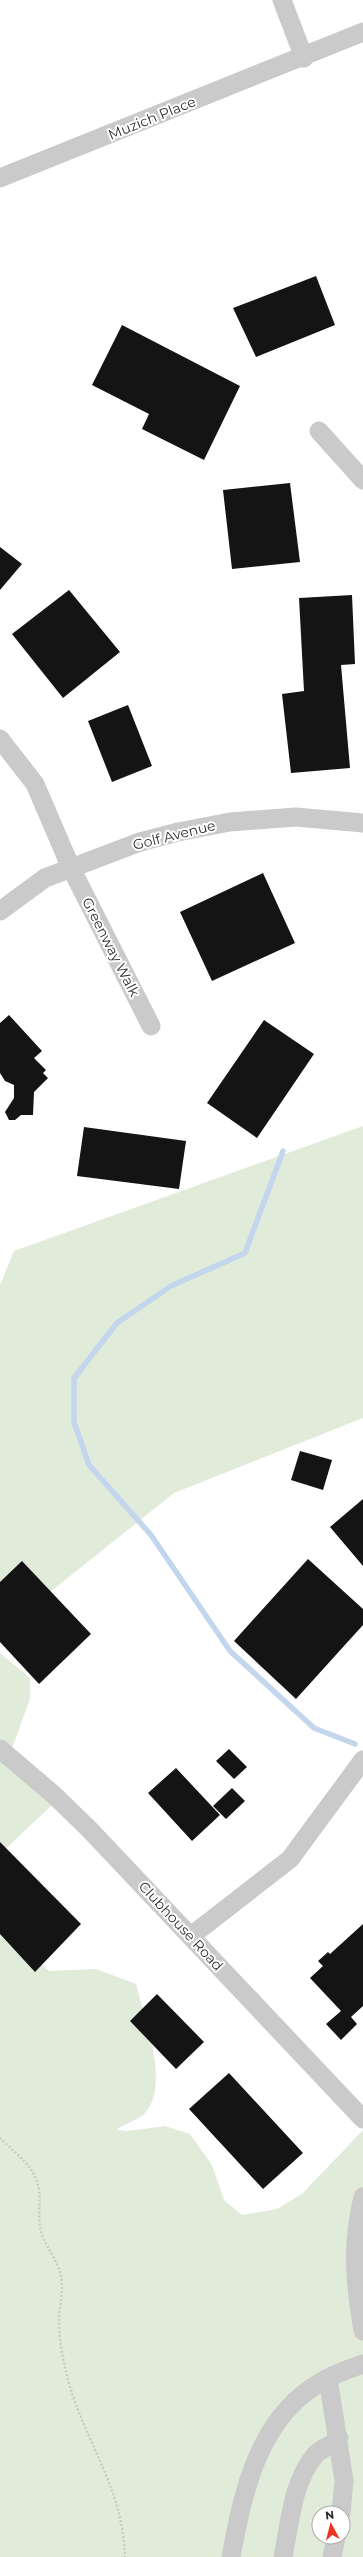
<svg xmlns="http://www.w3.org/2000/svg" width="363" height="2557" viewBox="0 0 363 2557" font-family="Montserrat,sans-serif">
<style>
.green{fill:#e0ebd9;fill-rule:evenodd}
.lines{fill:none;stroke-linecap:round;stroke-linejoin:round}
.stream{stroke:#c3d6ed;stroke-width:5.5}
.building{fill:#141414}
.path{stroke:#cacaca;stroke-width:2.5;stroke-dasharray:2 2;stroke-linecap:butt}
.minor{stroke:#cacaca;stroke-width:19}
.labels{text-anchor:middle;stroke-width:4;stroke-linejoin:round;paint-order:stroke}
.street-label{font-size:14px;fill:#2d2d2d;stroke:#fff}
</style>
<rect width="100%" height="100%" fill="#fff"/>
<path class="green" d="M 363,1126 L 363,1418 L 174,1493 L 0,1632 L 0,1285 L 14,1251 Z
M 0,1653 L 30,1678 L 30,1699 L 11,1751 L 46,1784 L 51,1806 L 0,1854 Z
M 0,1903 L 16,1941 L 49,1971 L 96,1969 L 136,1984 C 144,2018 172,2087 143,2115 C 136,2121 124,2124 116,2130 L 128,2131 L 165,2126 L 190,2134 L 212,2165 L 224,2200 L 242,2215 L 277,2209 L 302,2194 L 363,2130 L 363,2557 L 0,2557 ZM 319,2513 L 343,2513 L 343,2537 L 319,2537 Z"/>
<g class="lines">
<path class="stream" d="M 283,1151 L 245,1253 L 171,1286 L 117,1323 L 74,1378 L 74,1422 L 89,1465 L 151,1535 L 230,1651 L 314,1728 L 355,1744"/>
</g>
<path class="building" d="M 316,276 L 335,325 L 256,357 L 233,308 Z
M 122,325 L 240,386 L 204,460 L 142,429 L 149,414 L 92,385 Z
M 290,483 L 300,562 L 232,569 L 223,490 Z
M 0,547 L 22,564 L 0,590 Z
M 69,590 L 120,652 L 63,698 L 12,634 Z
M 352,595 L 355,664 L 341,665 L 350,768 L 291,773 L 282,694 L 304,691 L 299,598 Z
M 128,705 L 152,766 L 112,782 L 88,721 Z
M 263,873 L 295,943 L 212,981 L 180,912 Z
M 9,1015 L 42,1051 L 34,1058 L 46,1070 L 43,1073 L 48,1078 L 34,1092 L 33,1115 L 21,1115 L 15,1120 L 9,1120 L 5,1112 L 14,1098 L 14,1085 L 5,1081 L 0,1073 L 0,1023 Z
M 264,1020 L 314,1054 L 257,1138 L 207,1103 Z
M 84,1127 L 186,1141 L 179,1189 L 77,1176 Z
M 300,1451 L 332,1460 L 323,1490 L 291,1480 Z
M 363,1499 L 363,1566 L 330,1527 Z
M 308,1559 L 363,1609 L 363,1625 L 296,1699 L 234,1641 Z
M 22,1561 L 91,1634 L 39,1684 L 0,1642 L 0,1582 Z
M 229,1749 L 247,1767 L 234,1779 L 216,1761 Z
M 176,1768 L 220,1815 L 192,1841 L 148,1793 Z
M 232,1788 L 245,1801 L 226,1819 L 213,1806 Z
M 0,1842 L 81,1924 L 35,1972 L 0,1934 Z
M 363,1924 L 363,2006 L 351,2017 L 357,2024 L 341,2040 L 326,2024 L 341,2011 L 310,1978 L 323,1966 L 318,1961 L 328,1952 L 330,1954 Z
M 157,1994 L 204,2042 L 176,2069 L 130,2021 Z
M 229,2073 L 303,2153 L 263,2189 L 189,2109 Z"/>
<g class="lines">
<path class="path" d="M 0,2138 C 12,2150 30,2163 36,2179 C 43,2195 37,2211 40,2227 C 43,2245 58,2259 61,2277 C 64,2292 59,2307 59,2322 C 59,2340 63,2359 67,2376 C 84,2442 123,2486 125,2557"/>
<path class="minor" d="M 282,0 L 304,58
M 0,178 L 363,32
M 319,431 L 363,480
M 0,739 L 35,784 L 71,868 L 151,1026
M 0,911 L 45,878 L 140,842 L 178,832 L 230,822 L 296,817 L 363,823
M 0,1749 L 54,1795 L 90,1830 L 363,2119
M 191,1936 L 290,1859 L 363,1760
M 363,2197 C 351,2245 355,2283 363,2331
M 328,2378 L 344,2481 L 341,2513
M 231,2557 C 243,2492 258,2418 321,2382 C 334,2374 349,2369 363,2364
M 283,2557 C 290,2523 292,2483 315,2455 C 322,2447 333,2446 339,2438
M 332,2557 L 336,2537"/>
</g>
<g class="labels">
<g class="street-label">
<text transform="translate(152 118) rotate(-22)" y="5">Muzich Place</text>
<text transform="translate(174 835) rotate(-14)" y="5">Golf Avenue</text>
<text transform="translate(111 947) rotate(63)" y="5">Greenway Walk</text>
<text transform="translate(181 1926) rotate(47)" y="5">Clubhouse Road</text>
</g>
</g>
<g transform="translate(331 2525) rotate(353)"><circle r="19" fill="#ffffff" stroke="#ababab"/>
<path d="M0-3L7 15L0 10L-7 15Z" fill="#ef3323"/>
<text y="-6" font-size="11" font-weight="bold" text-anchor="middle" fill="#2d2d2d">N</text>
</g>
</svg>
